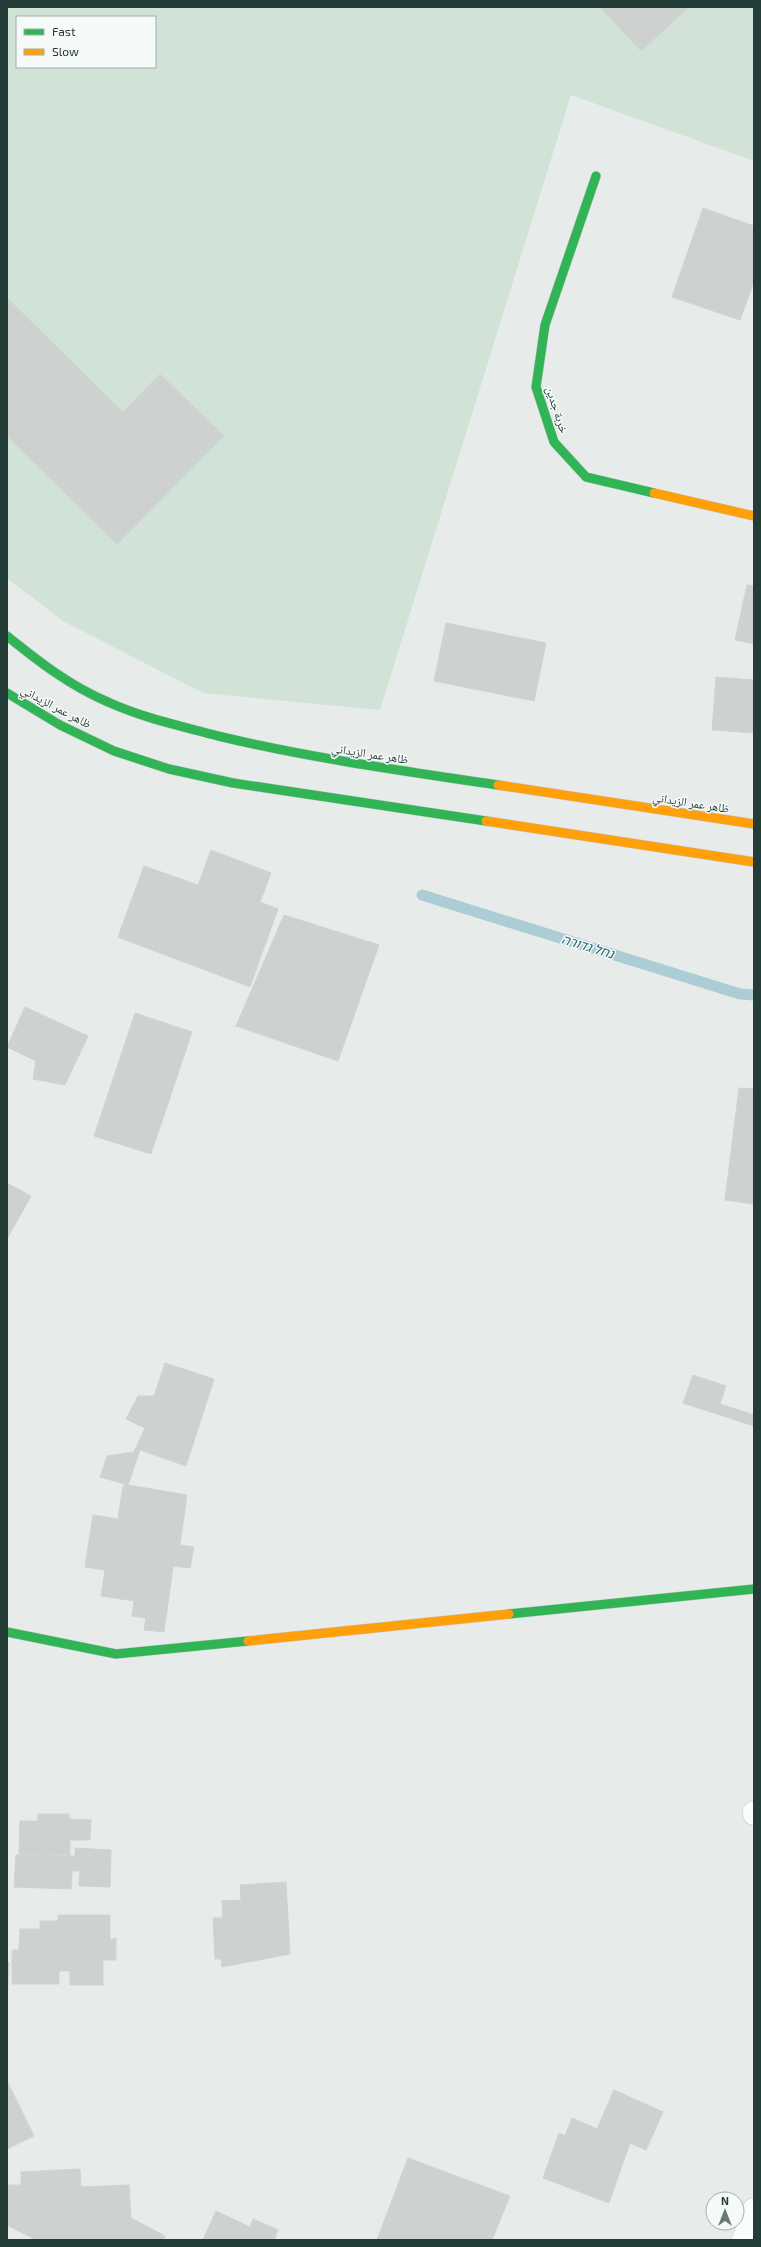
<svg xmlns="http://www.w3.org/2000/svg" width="761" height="2247" viewBox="0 0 761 2247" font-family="'Exo 2','Noto Naskh Arabic','Noto Sans Hebrew',sans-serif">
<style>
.green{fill:#d1e3d7;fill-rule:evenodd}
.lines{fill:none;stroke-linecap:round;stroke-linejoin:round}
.stream{stroke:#accdd5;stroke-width:11}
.building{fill:#cdd2d0;stroke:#cfd4d2}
.street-casing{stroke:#c4c8c6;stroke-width:23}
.fast-casing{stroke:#c2c8c6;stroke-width:10}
.slow-casing{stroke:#c2c8c6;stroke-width:10}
.street{stroke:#fbfcfc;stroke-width:22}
.fast{stroke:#30b455;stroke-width:9}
.slow{stroke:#ff9f0a;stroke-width:9}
.labels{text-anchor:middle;stroke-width:3;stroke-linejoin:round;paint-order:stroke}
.street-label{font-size:12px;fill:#253d38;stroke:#f5f9f7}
.water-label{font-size:13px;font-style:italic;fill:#246274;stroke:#f5f9f7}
</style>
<rect width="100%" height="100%" fill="#e7ebe9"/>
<path class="green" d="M 7,7 L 754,7 L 754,161 L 571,95 L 380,710 L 203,693 L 63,621 L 7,578 ZM 17,17 L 155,17 L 155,67 L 17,67 Z"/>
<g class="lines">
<path class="stream" d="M 422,895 L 740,994 L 754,995"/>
</g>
<path class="building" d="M 600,7 L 689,7 L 641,51 Z
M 703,208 L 754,226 L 754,281 L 740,320 L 672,297 Z
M 7,298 L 123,412 L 160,374 L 224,436 L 117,544 L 7,436 Z
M 747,585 L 754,586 L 754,644 L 735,640 Z
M 446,623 L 546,643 L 534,701 L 434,681 Z
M 716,677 L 754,680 L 754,733 L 712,730 Z
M 211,850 L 271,873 L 260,902 L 278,909 L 250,987 L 118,937 L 144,866 L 198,885 Z
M 284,915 L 379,945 L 338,1061 L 236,1026 Z
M 25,1007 L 88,1036 L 65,1085 L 33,1079 L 36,1061 L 7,1047 Z
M 135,1013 L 192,1032 L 151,1154 L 94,1136 Z
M 739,1088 L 754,1089 L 754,1204 L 725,1200 Z
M 7,1183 L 31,1196 L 7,1239 Z
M 165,1363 L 214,1379 L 186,1466 L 140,1450 L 128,1485 L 100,1477 L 107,1456 L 134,1452 L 145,1428 L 126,1419 L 138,1396 L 154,1396 Z
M 693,1375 L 726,1386 L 720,1404 L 754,1415 L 754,1426 L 683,1403 Z
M 128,1485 L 187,1495 L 180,1545 L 128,1537 L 123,1576 L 171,1582 L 164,1632 L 144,1630 L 146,1618 L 132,1616 L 134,1601 L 101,1596 L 105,1570 L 85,1567 L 93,1515 L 118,1519 L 123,1486 Z
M 128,1537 L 194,1547 L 190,1568 L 173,1566 L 171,1582 L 123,1576 Z
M 38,1814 L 69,1814 L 69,1819 L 91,1820 L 90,1840 L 70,1840 L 70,1855 L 19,1854 L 20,1821 L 38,1821 Z
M 75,1848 L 111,1850 L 110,1887 L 79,1886 L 80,1871 L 72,1871 L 71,1889 L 14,1887 L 16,1855 L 75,1856 Z
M 286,1882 L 290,1954 L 222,1967 L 221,1959 L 215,1959 L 213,1918 L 223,1918 L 222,1901 L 241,1900 L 240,1885 Z
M 58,1915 L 110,1915 L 110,1940 L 116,1938 L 116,1960 L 103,1960 L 103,1985 L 70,1985 L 70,1971 L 59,1971 L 59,1984 L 12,1984 L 12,1950 L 19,1950 L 20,1929 L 40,1929 L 40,1921 L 58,1921 Z
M 7,1962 L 9,1962 L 7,2004 Z
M 7,2081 L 34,2136 L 7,2149 Z
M 614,2090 L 663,2112 L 646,2150 L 597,2129 Z
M 572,2118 L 630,2143 L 609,2203 L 543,2178 L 559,2133 L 565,2136 Z
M 408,2158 L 510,2196 L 492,2240 L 377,2240 Z
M 80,2169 L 81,2187 L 129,2185 L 131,2218 L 165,2236 L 163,2240 L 36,2240 L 7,2225 L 7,2185 L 21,2185 L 21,2172 Z
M 216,2211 L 250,2227 L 253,2219 L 278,2230 L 274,2240 L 203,2240 Z"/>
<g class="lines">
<defs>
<path id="street" d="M 754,1812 L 754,1814
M 743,2240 L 754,2209"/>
<path id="fast" d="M 596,176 L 545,325 L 536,387 L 554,442 L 586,477 L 654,493
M 7,636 C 38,661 70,686 108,702 C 143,718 181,726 218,736 C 310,758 404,771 498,785
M 7,693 L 60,725 L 114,751 L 169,769 L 233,783 L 486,821
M 509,1614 L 754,1589
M 7,1632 L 116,1654 L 248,1641"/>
<path id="slow" d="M 654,493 L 754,516
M 498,785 L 754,824
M 486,821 L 754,862
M 248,1641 L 509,1614"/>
</defs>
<use href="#street" class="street-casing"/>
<use href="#fast" class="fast-casing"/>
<use href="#slow" class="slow-casing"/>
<use href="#street" class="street"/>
<use href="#fast" class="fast"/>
<use href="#slow" class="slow"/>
</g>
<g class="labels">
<g class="street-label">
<text transform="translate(557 410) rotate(72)" y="4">خربة جدين</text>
<text transform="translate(56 707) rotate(28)" y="4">ظاهر عمر الزيداني</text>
<text transform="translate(370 754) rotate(9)" y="4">ظاهر عمر الزيداني</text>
<text transform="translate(691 803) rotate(9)" y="4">ظاهر عمر الزيداني</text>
</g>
<g class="water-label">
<text transform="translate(588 946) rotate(17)" y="5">נחל גדורה</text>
</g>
</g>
<rect width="761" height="2247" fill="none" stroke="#253d38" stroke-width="16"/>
<rect x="16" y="16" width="140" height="52" fill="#f5f9f7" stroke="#a2aeab"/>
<rect x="24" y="29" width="20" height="6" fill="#30b455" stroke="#a2aeab"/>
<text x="52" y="36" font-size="12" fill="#253d38">Fast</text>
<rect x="24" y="49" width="20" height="6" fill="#ff9f0a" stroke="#a2aeab"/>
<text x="52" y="56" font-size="12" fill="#253d38">Slow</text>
<g transform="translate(725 2211)"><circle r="19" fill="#f5f9f7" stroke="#a2aeab"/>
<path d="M0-3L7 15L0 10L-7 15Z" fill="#697a76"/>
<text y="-6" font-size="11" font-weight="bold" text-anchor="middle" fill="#253d38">N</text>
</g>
</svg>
